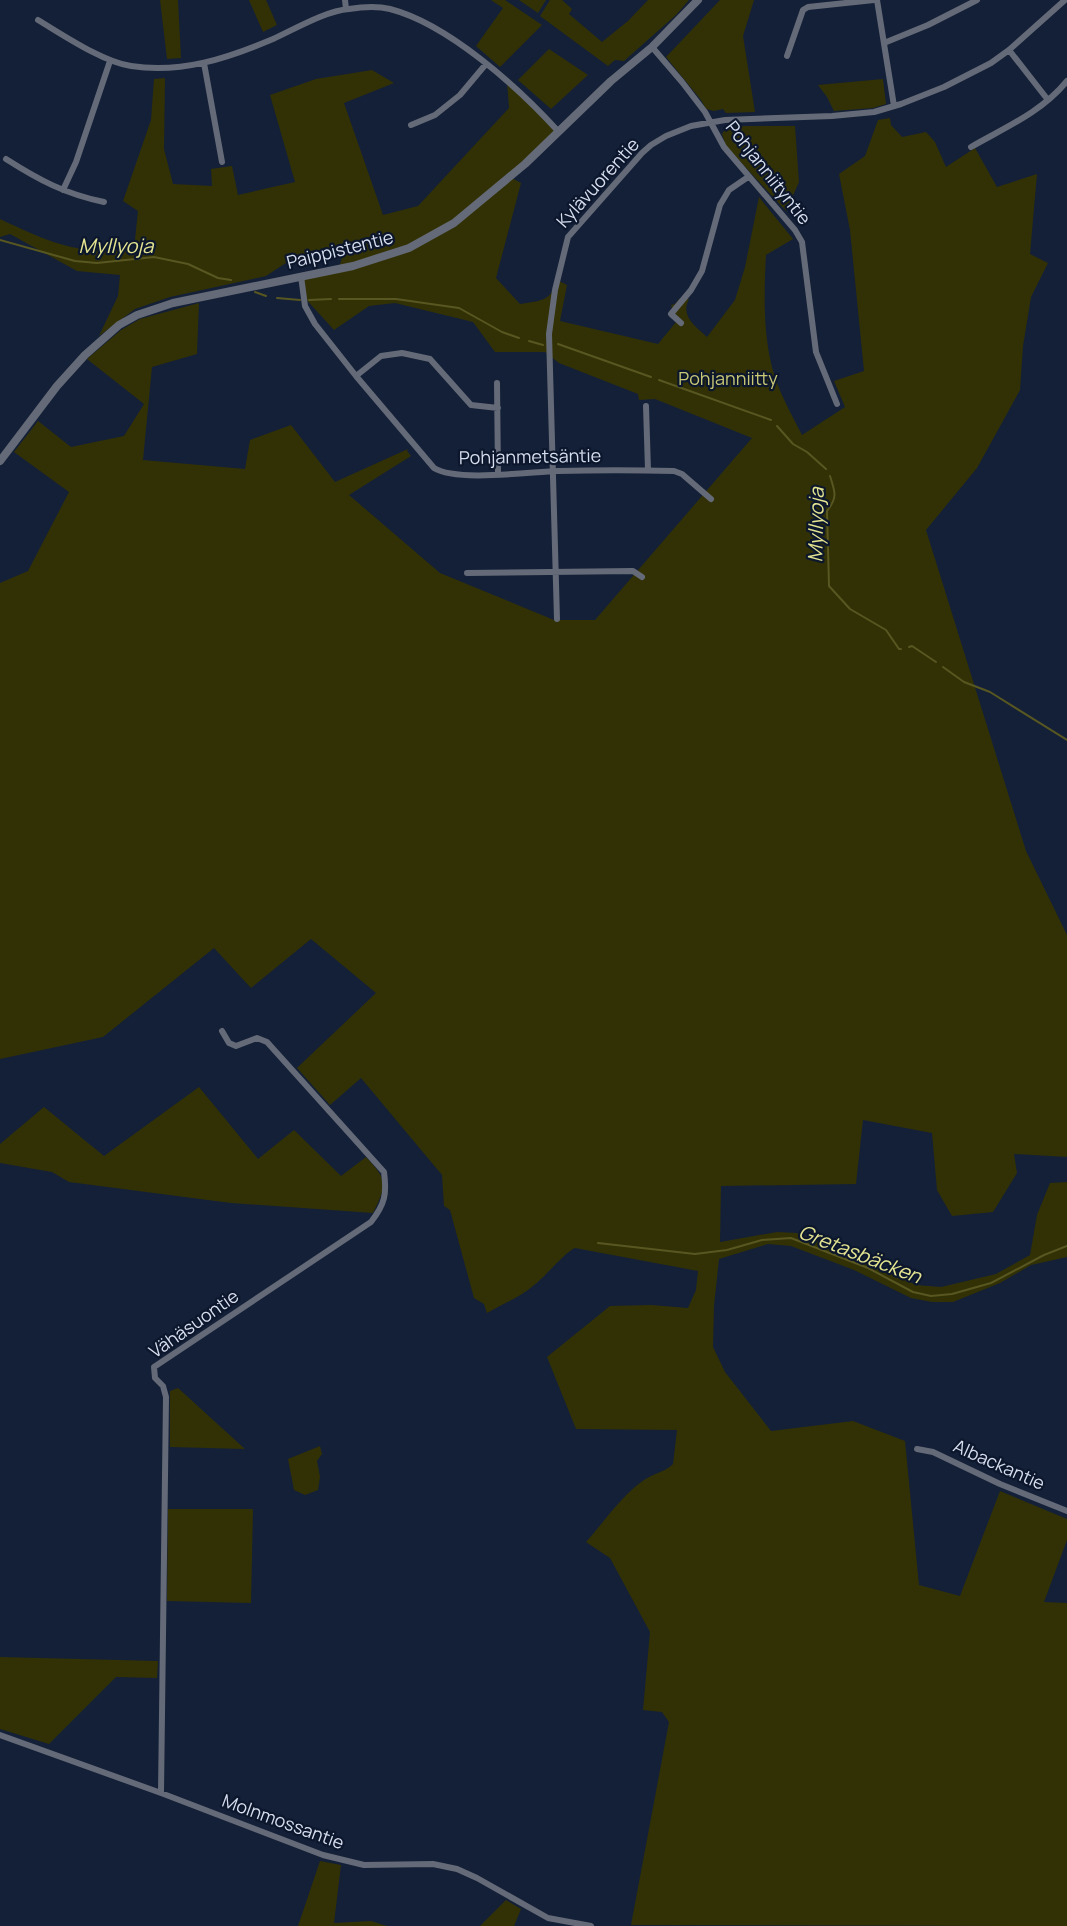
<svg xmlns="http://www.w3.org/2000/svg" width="1067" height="1926" viewBox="0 0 1067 1926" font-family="Manrope,sans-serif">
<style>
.green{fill:#323106}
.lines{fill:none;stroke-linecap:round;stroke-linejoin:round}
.stream{stroke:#585721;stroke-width:2}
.minor{stroke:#646a77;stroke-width:6}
.tertiary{stroke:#646a77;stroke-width:8}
.labels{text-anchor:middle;stroke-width:4.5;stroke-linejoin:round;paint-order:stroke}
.street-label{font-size:18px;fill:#d6deee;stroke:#0c172d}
.park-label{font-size:18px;fill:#c8c875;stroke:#0c172d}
.water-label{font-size:20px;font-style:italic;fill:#e5e591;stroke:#0c172d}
</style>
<rect width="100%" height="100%" fill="#142037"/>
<path class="green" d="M 160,0 L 178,0 L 181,58 L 167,59 Z
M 249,0 L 266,0 L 277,25 L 263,32 Z
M 491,0 L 505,0 L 542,25 L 500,67 L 476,46 L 503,8 Z
M 519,0 L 546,0 L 538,13 Z
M 550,0 L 562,0 L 572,9 L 569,14 L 602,42 L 628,21 L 648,0 L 689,0 L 676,15 L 624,61 L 615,60 L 608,66 L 540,16 Z
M 720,0 L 754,0 L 743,36 L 755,112 L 726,113 L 723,109 L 714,111 L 706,109 L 701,100 L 666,57 Z
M 549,49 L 588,75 L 551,109 L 518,80 Z
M 372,70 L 394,83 L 344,103 L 383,215 L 418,206 L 509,108 L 507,81 L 558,131 L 510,177 L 521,183 L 496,278 L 520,304 C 538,301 552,302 557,280 L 567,285 L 560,321 L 658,344 L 676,322 L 671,305 L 675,304 L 679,299 L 689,299 C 680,316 695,326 707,337 L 735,300 L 745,267 L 759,197 L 793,239 L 766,255 C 764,292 763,331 772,367 C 778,391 791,413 802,435 L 845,407 L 834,381 L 864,371 L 850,230 L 839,174 L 865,156 L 878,120 L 890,118 L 891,125 L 902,137 L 926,132 L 935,142 L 946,167 L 975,148 L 997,187 L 1037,174 L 1030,254 L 1048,263 L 1031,297 L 1023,346 L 1020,390 L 977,468 L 926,530 L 1026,851 L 1067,935 L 1067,1157 L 1014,1154 L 1017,1173 L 993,1212 L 952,1216 L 937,1190 L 932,1133 L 863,1120 L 856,1184 L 721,1186 L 720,1242 L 777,1232 L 797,1233 L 854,1254 L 916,1285 L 941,1287 L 996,1274 L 1030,1255 L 1037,1215 L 1050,1183 L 1067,1182 L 1067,1257 L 1031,1265 L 1000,1283 L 953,1302 L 932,1302 L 911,1298 L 854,1270 L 791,1246 L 768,1244 L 719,1259 L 714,1306 L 713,1347 L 725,1372 L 771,1431 L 853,1421 L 905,1441 L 919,1585 L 960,1596 L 1000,1491 L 1067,1519 L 1067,1540 L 1044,1602 L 1067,1603 L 1067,1926 L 631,1925 L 669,1722 L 662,1712 L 643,1710 L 650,1632 L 610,1558 L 586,1542 C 604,1522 622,1495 644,1480 C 654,1473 665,1472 673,1464 L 677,1430 L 576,1429 L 547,1357 L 610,1306 L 651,1305 L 688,1308 L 696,1290 L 698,1271 L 575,1248 C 565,1252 545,1277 533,1286 C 520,1297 502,1304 487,1313 L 484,1304 L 474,1298 L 450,1210 L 444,1206 L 442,1175 L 361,1078 L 330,1105 L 297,1068 L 376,993 L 311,939 L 251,988 L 214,948 L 103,1037 L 0,1059 L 0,583 L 28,571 L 69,492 L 14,452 L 38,421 L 71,447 L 124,436 L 144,404 L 87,359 L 121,330 L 140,319 L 199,303 L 197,354 L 152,367 L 143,460 L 245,469 L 250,440 L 291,425 L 335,482 L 408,449 L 407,451 L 411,456 L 349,495 L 440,573 L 554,620 L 595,620 L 752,438 L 655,399 L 639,400 L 638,394 L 559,363 L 545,352 L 495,352 L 473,322 L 395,303 L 369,306 L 334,330 L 303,296 L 301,276 L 339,269 L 344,248 L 292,259 L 266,276 L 170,297 L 135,309 L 99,336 L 118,296 L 120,275 L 77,271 L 10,234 L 0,237 L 0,219 C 51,243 76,255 134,249 L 138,211 L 123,201 L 151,120 L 154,79 L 165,78 L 164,149 L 173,184 L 212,186 L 211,169 L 232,166 L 238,195 L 295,182 L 270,95 L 316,79 Z
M 883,79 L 886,104 L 873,108 L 834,111 L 827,97 L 818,85 Z
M 744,126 L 795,126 L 799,182 L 786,211 L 726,146 L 722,134 C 726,126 735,127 744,126 Z
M 199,1087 L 258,1159 L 294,1130 L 341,1176 L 366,1157 C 388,1180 387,1185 373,1213 L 231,1203 L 69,1182 L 52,1172 L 0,1163 L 0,1144 L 44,1107 L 104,1156 Z
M 178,1388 L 245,1449 L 170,1447 L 170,1391 Z
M 320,1446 L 322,1454 L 317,1461 L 320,1477 L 318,1490 L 305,1495 L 294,1490 L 288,1459 Z
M 168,1509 L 253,1509 L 251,1603 L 167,1601 Z
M 0,1657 L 158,1661 L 157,1678 L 116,1677 L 49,1744 L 0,1729 Z
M 320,1861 L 341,1865 L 334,1923 L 371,1921 L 387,1926 L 298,1926 Z
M 506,1900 L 521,1909 L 514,1926 L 480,1926 Z"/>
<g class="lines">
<path class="stream" d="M 0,240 L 75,261 L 97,263 L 154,257 L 188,264 L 218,278 L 231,280
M 255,292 L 266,296
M 277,298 L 300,300
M 339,299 L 396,299 L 459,308 L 502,332 L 519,338
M 309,300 L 331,299
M 529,341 L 543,345
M 558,344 L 651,377
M 659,380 L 771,420
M 777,426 L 793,444 L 807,452 L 826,469
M 830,476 C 835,492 838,497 827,511 L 829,586 L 850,609 L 886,630 L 899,649 L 901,649
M 909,647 L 912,646 L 936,662
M 943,667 L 964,682 L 990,692 L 1067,740
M 598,1243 L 695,1254 L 727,1250 L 762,1240 L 791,1238 L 868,1268 L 913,1292 L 931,1296 L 952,1294 L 991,1283 L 1044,1255 L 1067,1246"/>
<path class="minor" d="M 345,0 L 346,9
M 877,0 L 894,106
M 38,20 C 63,35 103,62 131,66 C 181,74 228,58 273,39 C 295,29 325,11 349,9 C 361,7 378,6 390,9 C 448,24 518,87 558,131
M 884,43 L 928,25 L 977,0
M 652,47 L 682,82 L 705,112 L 724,147 L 795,230 L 802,242 L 816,352 L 837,404
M 1009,50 L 1048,100
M 787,56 L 803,10 L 808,7 L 874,0
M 204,63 L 222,162
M 411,125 L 435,115 L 460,95 L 486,64
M 971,147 C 1004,128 1042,112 1067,81
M 6,159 C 39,180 65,194 104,202
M 63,190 L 76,162 L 110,61
M 301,276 L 305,306 L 315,324 L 356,376 L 434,468 C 456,482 529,472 558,471 C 596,470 635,470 674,471 L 682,474 L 711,499
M 681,323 L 671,314 L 691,290 L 702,271 L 720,205 L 729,190 L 748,177
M 356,376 L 381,356 L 402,353 L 430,359 L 471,405 L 498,408
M 497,383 L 498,474
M 646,406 L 648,470
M 467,573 L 633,571 L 642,577
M 557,619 L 549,334 L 555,290 L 568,237 L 642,153 L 651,145 L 666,136 L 691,126 L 725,120 L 832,116 L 874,112 L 901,104 L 944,87 L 991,63 L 1009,50 L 1065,0
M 917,1449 L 933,1452 L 1000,1484 L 1067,1511
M 0,1735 L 161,1793 L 323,1855 L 364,1865 L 433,1864 L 457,1869 L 477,1878 L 548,1918 L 591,1926
M 161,1793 L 166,1397 L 163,1386 L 155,1378 L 154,1367 L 371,1222 C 385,1204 387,1194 384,1172 L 267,1042 L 257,1038 L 236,1046 L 229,1043 L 222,1031"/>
<path class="tertiary" d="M 0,461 L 57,386 L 85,355 L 119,325 L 137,315 L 173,303 L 353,266 L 409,248 L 454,223 L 525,164 L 611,81 L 652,47 L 698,0"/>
</g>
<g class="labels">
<g class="street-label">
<text transform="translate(768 173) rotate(52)" y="6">Pohjanniityntie</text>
<text transform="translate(598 183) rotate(-48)" y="6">Kylävuorentie</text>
<text transform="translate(340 250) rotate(-14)" y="6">Paippistentie</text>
<text transform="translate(530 457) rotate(-1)" y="6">Pohjanmetsäntie</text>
<text transform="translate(194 1324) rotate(-35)" y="6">Vähäsuontie</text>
<text transform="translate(999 1465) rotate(24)" y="6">Albackantie</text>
<text transform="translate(283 1822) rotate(20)" y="6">Molnmossantie</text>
</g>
<g class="park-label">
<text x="728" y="385">Pohjanniitty</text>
</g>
<g class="water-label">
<text x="116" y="253">Myllyoja</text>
<text transform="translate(816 525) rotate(-89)" y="7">Myllyoja</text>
<text transform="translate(860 1254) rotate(21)" y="7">Gretasbäcken</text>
</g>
</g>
</svg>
